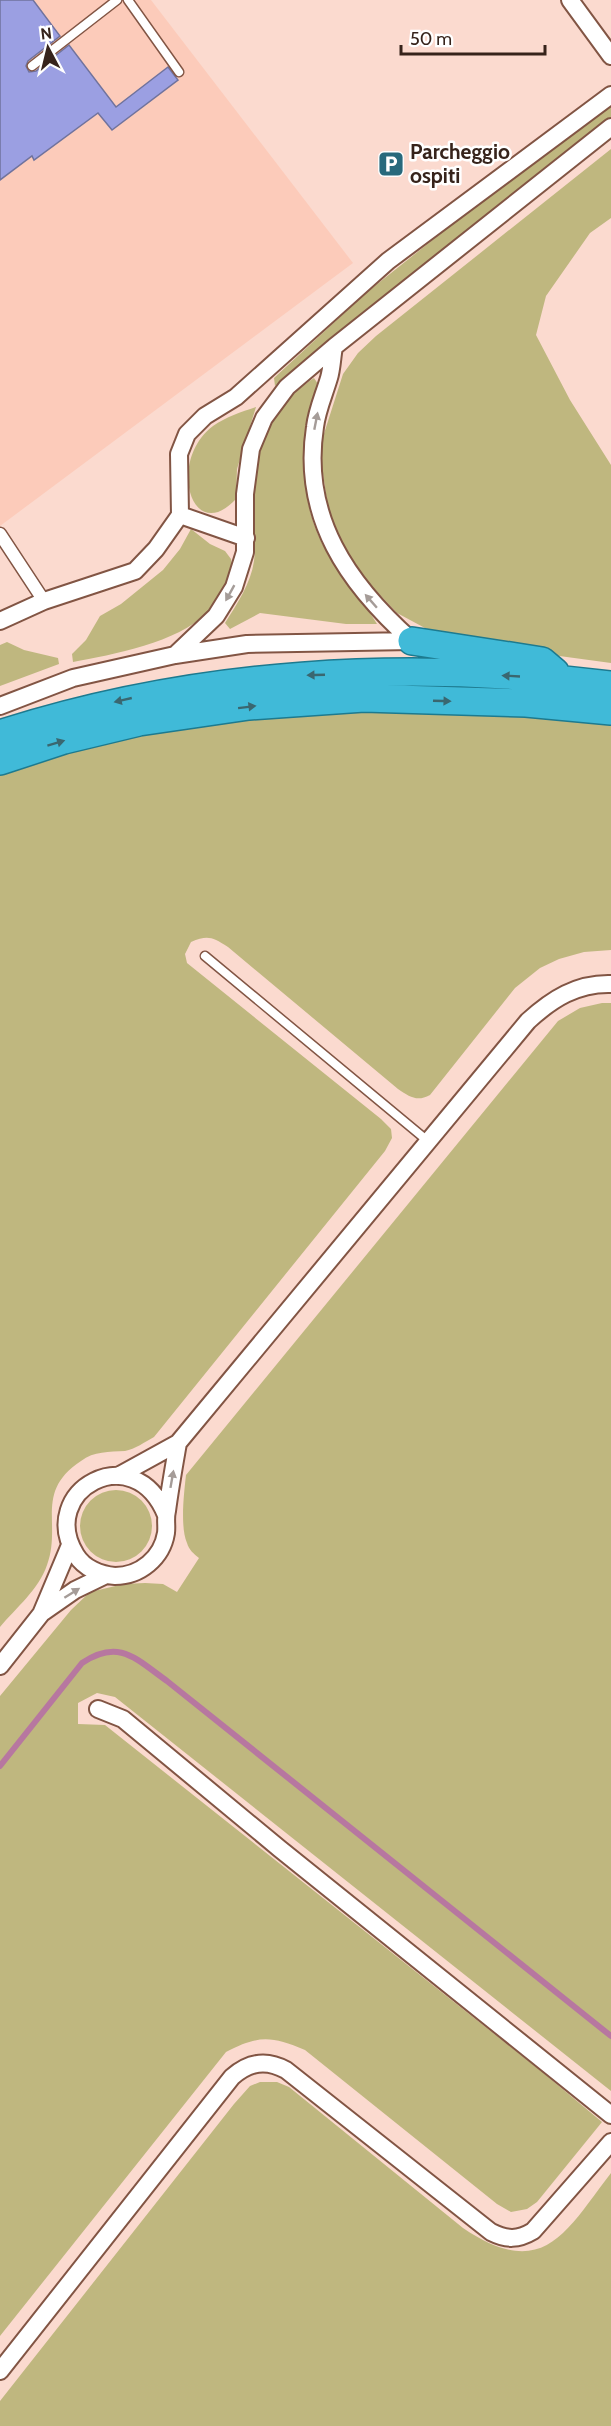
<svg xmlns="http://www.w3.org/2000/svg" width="611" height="2426" viewBox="0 0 611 2426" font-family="Cabin,sans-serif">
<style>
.built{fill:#fccbba}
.green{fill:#bfb77f}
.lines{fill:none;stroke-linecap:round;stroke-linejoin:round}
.stream{stroke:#b777a0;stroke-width:6}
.building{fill:#9b9fe2;stroke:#70739d;stroke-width:1.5}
.service-casing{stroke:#825544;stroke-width:11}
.pedestrian-casing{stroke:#825544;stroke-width:15}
.minor-casing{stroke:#825544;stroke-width:20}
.trunk-casing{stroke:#1d7a8f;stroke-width:30}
.service{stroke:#fff;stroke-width:8}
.pedestrian{stroke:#fff;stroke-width:12}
.minor{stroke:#fff;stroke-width:16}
.trunk{stroke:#40bad8;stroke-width:27}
.oneway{fill:#a59c98}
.oneway2{fill:#3a6770}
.labels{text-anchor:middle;stroke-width:5;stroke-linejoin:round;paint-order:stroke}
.poi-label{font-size:21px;font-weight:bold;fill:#36231b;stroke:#fff;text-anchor:start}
</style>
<rect width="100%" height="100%" fill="#fbdacf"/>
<path class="built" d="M 0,0 L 151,0 L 353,263 L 0,526 Z"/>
<path class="green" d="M 611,103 L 611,118 L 275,386 L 274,378 L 366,293 L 529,163 Z
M 611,149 L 611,218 L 590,233 L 546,296 L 536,335 L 570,400 L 611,465 L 611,663 L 487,646 L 438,635 L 397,613 L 360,574 L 342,547 L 329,515 L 322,467 L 321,443 L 343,374 L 358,353 L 376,336 Z
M 314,378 L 320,387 C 301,452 295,504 334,564 C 347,585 364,602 377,624 L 346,624 L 260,613 L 230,629 L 225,623 C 237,604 251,583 254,561 C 256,547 254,532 254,519 C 255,457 259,415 314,378 Z
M 256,407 L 237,469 L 236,499 C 191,547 167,460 213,426 C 226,417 241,412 256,407 Z
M 191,529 L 210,544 L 225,551 L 231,559 L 233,570 C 225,584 218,601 206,613 C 179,642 112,655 73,662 L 72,654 L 86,640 L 100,616 L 121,604 L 163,570 L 180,549 Z
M 7,642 L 24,650 L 58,658 L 59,664 L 0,686 L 0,645 Z
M 399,707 L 611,721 L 611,950 L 584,952 L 559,959 L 540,968 L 515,988 L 430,1095 C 417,1102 410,1097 398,1089 L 228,947 C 212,937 208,935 191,942 L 185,954 L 187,963 L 381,1119 L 391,1129 L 392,1138 L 385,1151 L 154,1437 C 145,1442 135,1449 125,1451 C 109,1452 94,1451 81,1461 C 34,1492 62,1524 47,1565 C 39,1589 16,1608 0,1627 L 0,774 C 55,756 110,736 167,727 C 244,715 322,712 399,707 Z
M 602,1003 L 611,1003 L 611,2091 L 115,1697 L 97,1693 L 78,1703 L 78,1724 L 105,1725 L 541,2071 L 602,2122 L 537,2202 L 527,2209 L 511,2212 L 497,2204 L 305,2050 C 271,2036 259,2035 226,2052 L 0,2336 L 0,1696 L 71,1610 L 90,1592 L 124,1584 L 145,1583 L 163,1584 L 177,1592 L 199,1558 C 194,1554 189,1550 187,1543 C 180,1527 184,1493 186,1475 L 558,1021 L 580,1008 Z
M80 1526a36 36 0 1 1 72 0a36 36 0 1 1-72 0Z
M 260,2082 L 277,2082 L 289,2087 L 463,2228 C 543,2282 565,2233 611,2173 L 611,2426 L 0,2426 L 0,2401 L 234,2104 L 250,2086 Z"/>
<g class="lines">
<path class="stream" d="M 0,1766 L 82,1663 C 119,1638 136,1659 167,1681 L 611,2036"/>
</g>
<path class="building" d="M 0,0 L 33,0 L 60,36 L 28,61 L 26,66 L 29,72 L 36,71 L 69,45 L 116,107 L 168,67 L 178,80 L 112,130 L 98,113 L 34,160 L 32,156 L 0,180 Z"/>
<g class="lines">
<defs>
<path id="service" d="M 128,0 L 179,72
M 32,66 L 117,0
M 205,956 L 429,1142"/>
<path id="pedestrian" d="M 0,534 L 44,601"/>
<path id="minor" d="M 570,0 L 611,56
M 334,347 C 332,357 332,368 329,378 C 324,395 317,410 315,427 C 301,517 348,584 412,641
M 180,515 L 246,538
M 0,621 L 44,601 L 135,571 L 156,549 L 180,515 L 179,454 L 187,434 L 205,416 L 236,397 L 388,261 L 611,95
M 175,655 L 216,616 L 234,587 L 245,552 L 245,494 L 251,449 L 264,418 L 287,387 L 334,347 L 611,127
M 0,706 L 73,678 L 175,655 L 247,644 L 412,641
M 118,1476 L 178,1443 L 528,1021 C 552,999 577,983 611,984
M 166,1515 C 134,1436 36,1491 76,1555 C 84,1568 100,1575 115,1576 C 140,1576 162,1558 166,1533 C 167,1526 165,1518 167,1511 C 170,1488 174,1466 178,1443
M 42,1613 L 75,1590 L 106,1575
M 0,1666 L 41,1614 L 70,1545
M 98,1709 L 123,1719 L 280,1849 L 611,2115
M 0,2371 L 232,2077 C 249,2062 266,2059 286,2070 L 491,2232 C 507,2240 518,2240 533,2231 L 611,2142"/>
<path id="trunk" d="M 412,641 L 542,661 L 555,672
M 0,734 C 196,671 407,659 611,685
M 0,761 L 64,740 L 139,722 L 249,706 L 364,698 L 526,703 L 611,711"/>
</defs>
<use href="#service" class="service-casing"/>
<use href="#pedestrian" class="pedestrian-casing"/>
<use href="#minor" class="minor-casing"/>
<use href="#trunk" class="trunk-casing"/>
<use href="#service" class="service"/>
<use href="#pedestrian" class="pedestrian"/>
<use href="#minor" class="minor"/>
<use href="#trunk" class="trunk"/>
</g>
<defs><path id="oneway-solid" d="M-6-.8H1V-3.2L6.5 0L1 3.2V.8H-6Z" transform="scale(1.5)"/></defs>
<g class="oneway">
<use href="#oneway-solid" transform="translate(316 421) rotate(-79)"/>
<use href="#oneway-solid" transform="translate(230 593) rotate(119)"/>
<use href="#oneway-solid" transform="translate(371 601) rotate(-131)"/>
<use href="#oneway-solid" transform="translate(172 1479) rotate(-80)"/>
<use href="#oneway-solid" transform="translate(72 1593) rotate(-32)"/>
</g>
<g class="oneway2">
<use href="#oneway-solid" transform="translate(316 675) rotate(178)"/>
<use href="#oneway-solid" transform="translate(511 676) rotate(-177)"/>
<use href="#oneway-solid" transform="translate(123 700) rotate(167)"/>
<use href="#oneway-solid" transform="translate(442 701) rotate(2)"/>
<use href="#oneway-solid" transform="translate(247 707) rotate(-7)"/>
<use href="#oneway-solid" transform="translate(56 743) rotate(-17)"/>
</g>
<defs>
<symbol id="parking-square" viewBox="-11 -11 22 22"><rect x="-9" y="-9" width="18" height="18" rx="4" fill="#28697c" stroke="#fff"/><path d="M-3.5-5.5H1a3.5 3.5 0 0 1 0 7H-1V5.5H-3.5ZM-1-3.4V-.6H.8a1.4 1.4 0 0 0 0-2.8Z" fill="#fff"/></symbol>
</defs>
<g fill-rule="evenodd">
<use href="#parking-square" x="376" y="149" width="30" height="30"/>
</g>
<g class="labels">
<g class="poi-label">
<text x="410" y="159">Parcheggio<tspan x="410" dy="24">ospiti</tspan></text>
</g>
</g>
<g transform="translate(48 48) rotate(353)" stroke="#ffffff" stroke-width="4.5" paint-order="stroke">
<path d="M0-4.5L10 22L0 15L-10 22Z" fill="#36231b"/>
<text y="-9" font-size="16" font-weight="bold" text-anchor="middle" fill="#36231b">N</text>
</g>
<path d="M401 45v9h144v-9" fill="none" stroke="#36231b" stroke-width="3"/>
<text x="410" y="45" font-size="18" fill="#36231b" stroke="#ffffff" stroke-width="4.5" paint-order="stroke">50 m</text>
</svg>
